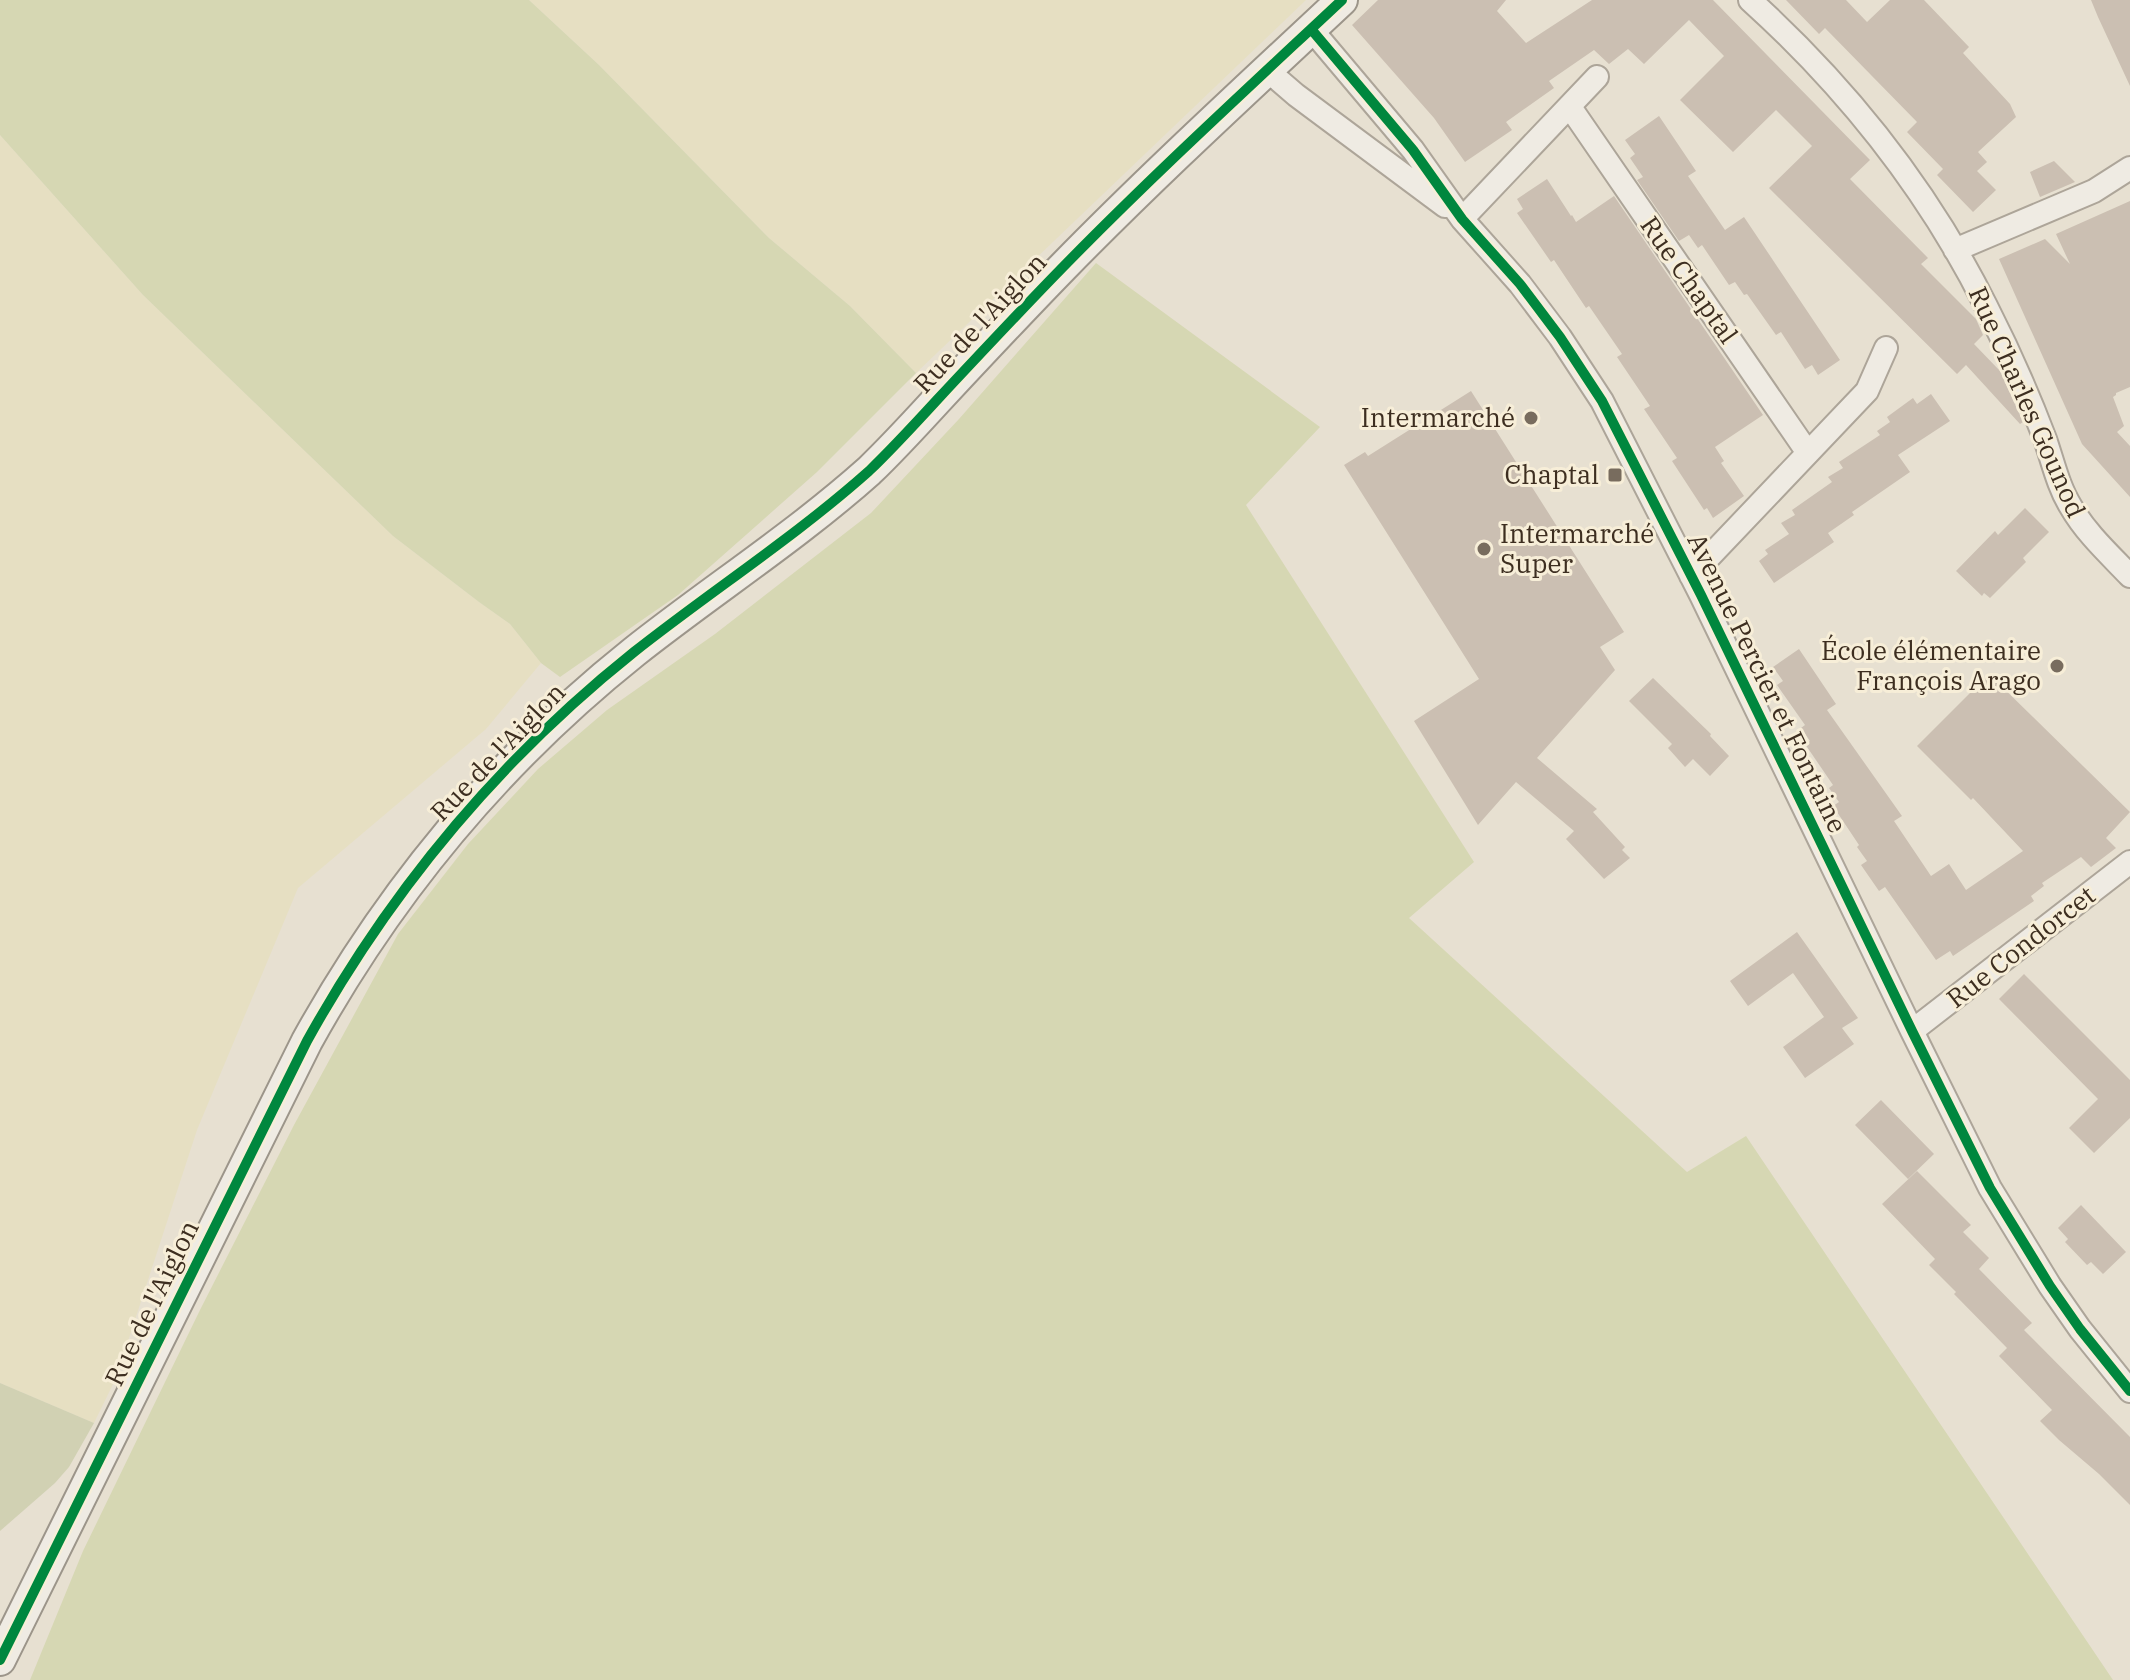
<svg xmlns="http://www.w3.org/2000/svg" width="2130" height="1680" viewBox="0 0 2130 1680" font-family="'IBM Plex Serif',serif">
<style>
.farmland{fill:#e6dfc2}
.green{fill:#d6d7b3}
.cemetery{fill:#d1d1b3}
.building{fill:#cbbfb2}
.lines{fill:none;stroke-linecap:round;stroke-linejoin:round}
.street-casing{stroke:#ada599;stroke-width:26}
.secondary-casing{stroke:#9c958a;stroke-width:34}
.street{stroke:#efebe3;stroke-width:22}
.secondary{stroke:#efebe3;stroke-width:30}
.cycleway-casing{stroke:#f7eed8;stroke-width:15}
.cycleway{stroke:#00873e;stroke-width:10}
.poi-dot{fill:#786c5e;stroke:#f7eed8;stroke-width:3}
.labels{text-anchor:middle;stroke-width:6;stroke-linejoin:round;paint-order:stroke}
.street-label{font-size:26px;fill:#3d2e20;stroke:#f7eed8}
.poi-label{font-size:26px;fill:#3d2e20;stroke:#f7eed8;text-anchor:end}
</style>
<rect width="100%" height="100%" fill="#e7e0d1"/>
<path class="farmland" d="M 529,0 L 1306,0 L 916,373 L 850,306 L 769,238 L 599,65 Z
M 0,135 L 143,295 L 393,536 L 479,602 L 510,624 L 541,663 L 486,729 L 298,888 L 197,1130 L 116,1378 L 94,1423 L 0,1383 Z"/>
<path class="green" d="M 0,0 L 529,0 L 599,65 L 769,238 L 850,306 L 916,373 L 817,472 L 678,595 L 560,677 L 541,663 L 510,624 L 479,602 L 393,536 L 143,295 L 0,135 Z
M 1096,263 L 1320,427 L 1246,505 L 1474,862 L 1409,918 L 1687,1172 L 1746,1136 L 2113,1680 L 30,1680 L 83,1551 L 200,1310 L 294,1125 L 398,934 L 468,844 L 538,769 L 607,710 L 715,634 L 871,513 L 959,419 Z"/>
<path class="cemetery" d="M 0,1383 L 94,1423 L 69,1467 L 55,1483 L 0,1531 Z"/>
<path class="building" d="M 1378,0 L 1506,0 L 1497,11 L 1526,43 L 1592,0 L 1713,0 L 1870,160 L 1850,179 L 1928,258 L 1921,264 L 1976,319 L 1983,335 L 1974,344 L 2000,371 L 2023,422 L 2020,424 L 1966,365 L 1957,374 L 1769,188 L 1812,146 L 1776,110 L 1733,152 L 1680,100 L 1724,56 L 1689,20 L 1644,64 L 1628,49 L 1609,64 L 1594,50 L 1549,81 L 1554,88 L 1506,122 L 1512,130 L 1465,162 L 1434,118 L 1352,25 Z
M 1786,0 L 1846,0 L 1867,22 L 1890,0 L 1924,0 L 1969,47 L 1963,53 L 2010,104 L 2016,117 L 1978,152 L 1987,162 L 1977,171 L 1996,190 L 1973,212 L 1937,175 L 1943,169 L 1907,132 L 1917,122 L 1825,28 L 1819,34 Z
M 2091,0 L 2130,0 L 2130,86 L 2098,17 Z
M 1659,116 L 1696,171 L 1688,176 L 1725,230 L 1744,217 L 1840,360 L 1818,375 L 1812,365 L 1805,369 L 1781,332 L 1776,335 L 1747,294 L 1744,295 L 1735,282 L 1729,285 L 1702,245 L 1698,248 L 1689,235 L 1679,241 L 1637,180 L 1643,177 L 1630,158 L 1635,154 L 1625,140 Z
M 2054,161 L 2075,182 L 2040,197 L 2030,172 Z
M 1547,179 L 1571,216 L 1572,215 L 1576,222 L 1614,196 L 1763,415 L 1715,447 L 1724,461 L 1721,463 L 1744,496 L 1713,518 L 1707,508 L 1704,510 L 1672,461 L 1677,458 L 1644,409 L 1650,406 L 1617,357 L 1622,354 L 1589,306 L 1586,308 L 1554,260 L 1551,262 L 1517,213 L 1523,209 L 1517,199 Z
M 2130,201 L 2130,387 L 2116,393 L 2116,395 L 2113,397 L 2124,426 L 2117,432 L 2130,446 L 2130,497 L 2082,444 L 1999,259 L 2045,239 L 2070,264 L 2056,234 Z
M 1471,391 L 1624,632 L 1600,647 L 1615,670 L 1537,758 L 1597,809 L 1593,812 L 1625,847 L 1622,850 L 1630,858 L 1604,879 L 1566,839 L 1574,831 L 1516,782 L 1478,825 L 1414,721 L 1479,679 L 1344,465 L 1365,452 L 1368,456 Z
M 1931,394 L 1950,421 L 1898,455 L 1910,472 L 1852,512 L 1854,515 L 1828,533 L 1834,542 L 1774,583 L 1759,561 L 1768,554 L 1765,550 L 1789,534 L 1781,523 L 1795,515 L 1792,510 L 1832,482 L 1828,477 L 1843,468 L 1839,462 L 1880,435 L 1877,431 L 1890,422 L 1887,417 L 1913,398 L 1917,404 Z
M 2025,508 L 2049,532 L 2023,558 L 2026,562 L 1990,598 L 1984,593 L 1982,596 L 1956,571 L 1995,531 L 1998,535 Z
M 1799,649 L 1836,704 L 1827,710 L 1902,816 L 1894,821 L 1931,876 L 1949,864 L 1966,890 L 2023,851 L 1973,798 L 1971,800 L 1917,746 L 1989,674 L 2130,812 L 2106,838 L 2116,848 L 2091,867 L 2081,857 L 2042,883 L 2044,886 L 2031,896 L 2034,901 L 1953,956 L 1950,951 L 1936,960 L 1885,887 L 1879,891 L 1861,865 L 1867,861 L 1857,847 L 1859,845 L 1833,806 L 1839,802 L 1829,788 L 1833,785 L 1805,744 L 1810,741 L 1801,728 L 1805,725 L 1777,685 L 1783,681 L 1773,667 Z
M 1653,678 L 1711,734 L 1710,736 L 1729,756 L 1710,776 L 1693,759 L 1685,767 L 1668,748 L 1672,744 L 1629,701 Z
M 1797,932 L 1858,1018 L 1842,1028 L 1854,1044 L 1805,1078 L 1783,1047 L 1824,1017 L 1793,973 L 1748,1006 L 1730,981 Z
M 2024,974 L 2130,1080 L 2130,1118 L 2094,1153 L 2069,1128 L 2098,1099 L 1999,999 Z
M 1881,1100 L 1934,1154 L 1908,1179 L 1855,1125 Z
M 1917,1171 L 1971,1225 L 1963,1232 L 1989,1258 L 1979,1269 L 2032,1323 L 2024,1330 L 2130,1437 L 2130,1505 L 2099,1474 L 2059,1440 L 2040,1421 L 2052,1410 L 1999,1356 L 2007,1348 L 1954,1294 L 1956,1292 L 1929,1265 L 1935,1259 L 1882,1204 Z
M 2081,1205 L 2126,1252 L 2103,1274 L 2091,1262 L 2087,1265 L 2065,1242 L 2068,1239 L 2058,1228 Z"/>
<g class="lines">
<defs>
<path id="street" d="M 1750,0 C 1846,87 1928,190 1986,306 C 2008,349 2028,394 2045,439 C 2053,462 2058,486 2071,507 C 2086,533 2109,554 2130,576
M 1311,29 L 1413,150 L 1462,219 L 1520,284 L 1560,337 L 1602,401 L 1701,595 L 1912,1031 L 1990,1188 L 2050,1286 L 2080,1329 L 2130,1391
M 1267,70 L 1296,95 L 1445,206
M 1570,107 L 1808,453
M 1462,219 L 1597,77
M 1955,250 L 2094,191 L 2130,168
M 1691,576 L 1867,391 L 1886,348
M 1912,1031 L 2130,862"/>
<path id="secondary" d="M 0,1660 L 307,1041 C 390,891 500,759 634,652 C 711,591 795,537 869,471 C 892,449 914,425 936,401 C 978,356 1020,311 1063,267 C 1153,175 1248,88 1342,0"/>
</defs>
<use href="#street" class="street-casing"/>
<use href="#secondary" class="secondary-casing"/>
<use href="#street" class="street"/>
<use href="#secondary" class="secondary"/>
<defs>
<path id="cycleway" d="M 1311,29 L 1413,150 L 1462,219 L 1520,284 L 1560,337 L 1602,401 L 1701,595 L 1912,1031 L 1990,1188 L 2050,1286 L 2080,1329 L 2130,1391
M 0,1660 L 307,1041 C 390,891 500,759 634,652 C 711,591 795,537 869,471 C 892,449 914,425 936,401 C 978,356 1020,311 1063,267 C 1153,175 1248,88 1342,0"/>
</defs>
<use href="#cycleway" class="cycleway-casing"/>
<use href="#cycleway" class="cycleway"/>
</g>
<g class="poi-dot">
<circle cx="1531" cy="418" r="8"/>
<rect x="1607" y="467" width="16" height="16" rx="4"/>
<circle cx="1484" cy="549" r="8"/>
<circle cx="2057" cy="666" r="8"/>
</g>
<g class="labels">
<g class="street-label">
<text transform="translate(1689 280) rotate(55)" y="9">Rue Chaptal</text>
<text transform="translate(980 323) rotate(-47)" y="9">Rue de l'Aiglon</text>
<text transform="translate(2027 402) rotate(66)" y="9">Rue Charles Gounod</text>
<text transform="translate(1767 683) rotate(64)" y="9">Avenue Percier et Fontaine</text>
<text transform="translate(498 752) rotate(-46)" y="9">Rue de l'Aiglon</text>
<text transform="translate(2021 947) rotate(-38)" y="9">Rue Condorcet</text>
<text transform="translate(152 1303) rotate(-64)" y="9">Rue de l'Aiglon</text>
</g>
<g class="poi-label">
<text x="1515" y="427">Intermarché</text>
<text x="1599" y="484">Chaptal</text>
<text x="1500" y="543" text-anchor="start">Intermarché<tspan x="1500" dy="30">Super</tspan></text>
<text x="2041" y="660">École élémentaire<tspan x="2041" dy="30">François Arago</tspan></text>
</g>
</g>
</svg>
